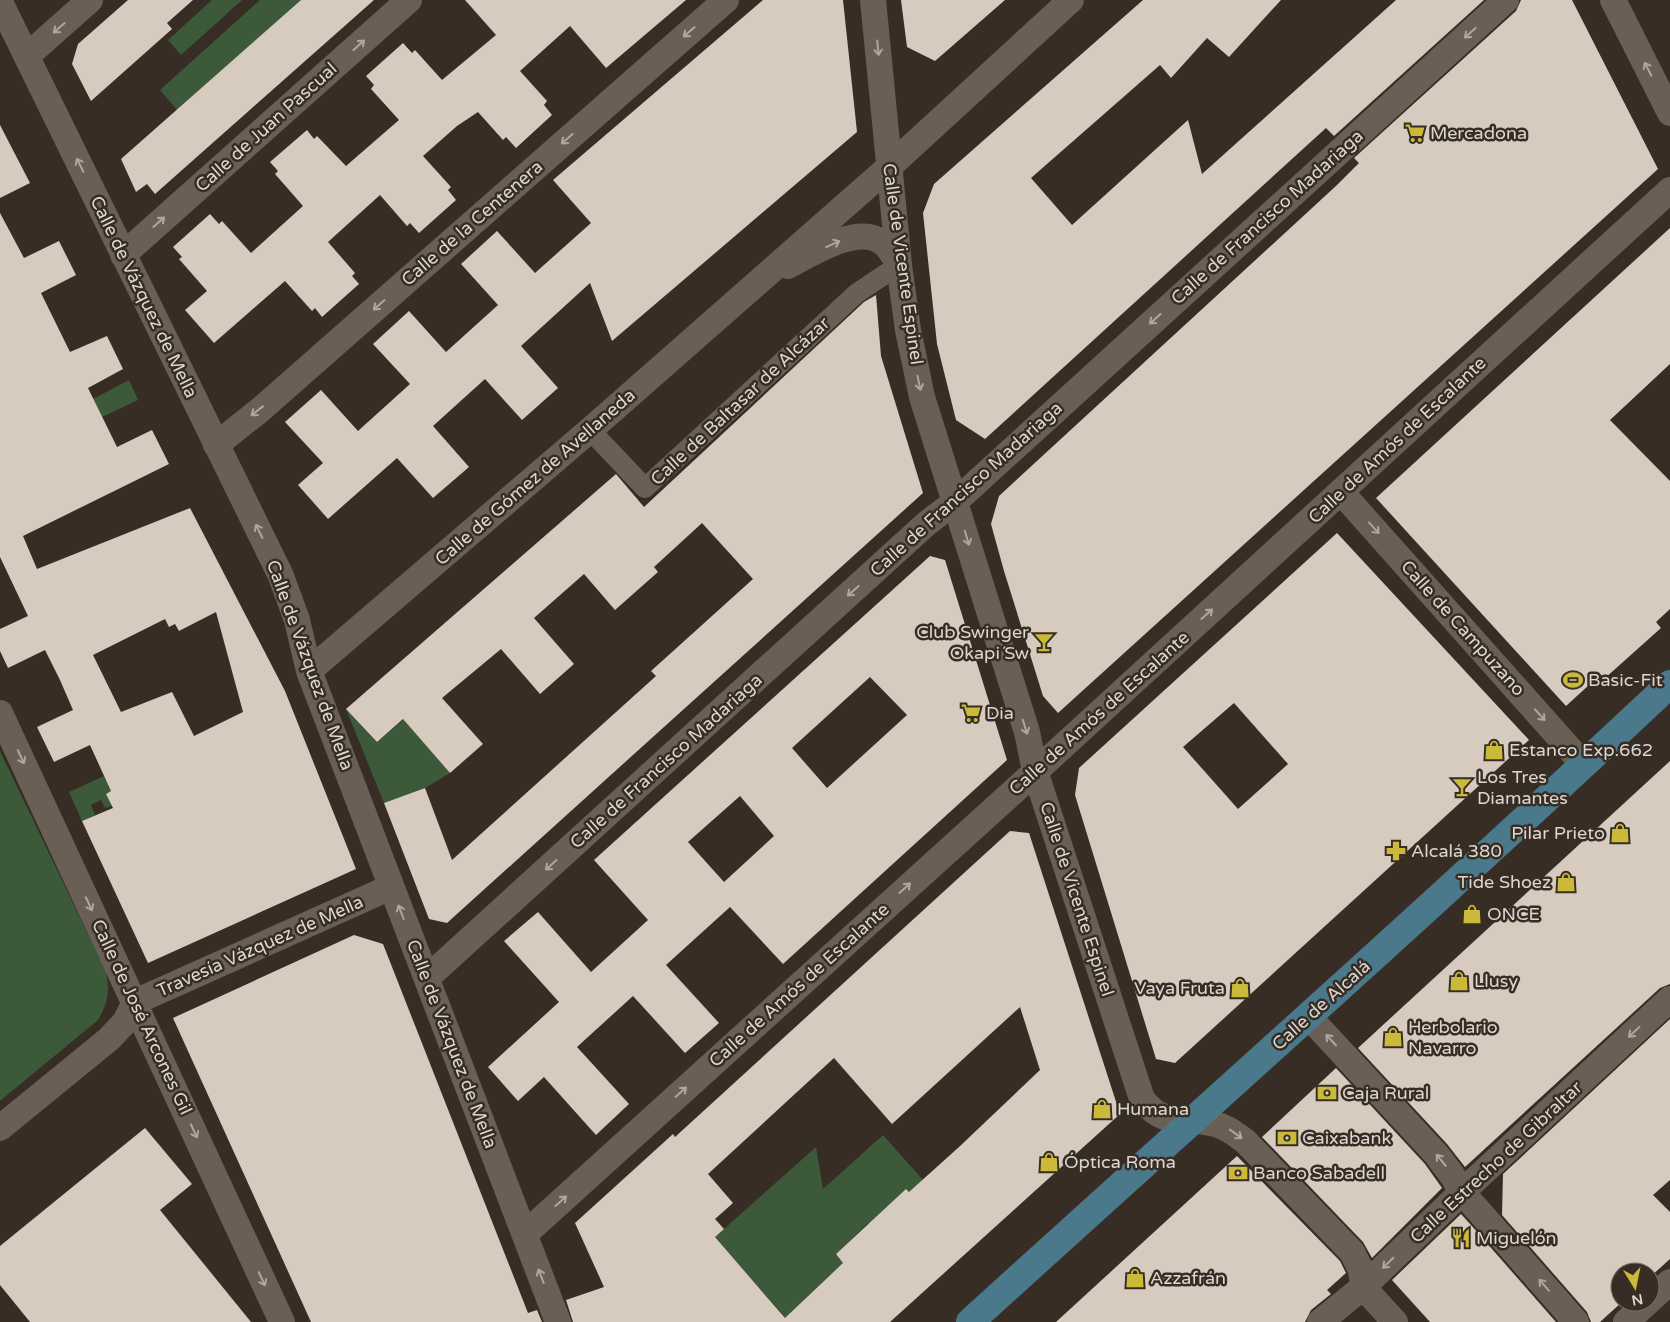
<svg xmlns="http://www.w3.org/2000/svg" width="1670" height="1322" viewBox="0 0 1670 1322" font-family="'Varela Round',sans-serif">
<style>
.green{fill:#3c593a}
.building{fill:#d7cbbf;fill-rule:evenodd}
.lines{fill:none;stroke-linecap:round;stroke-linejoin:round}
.pedestrian{stroke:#6a5f54;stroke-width:20}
.minor{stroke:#6a5f54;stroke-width:26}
.primary{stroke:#4b798c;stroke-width:28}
.oneway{stroke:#afa79f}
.labels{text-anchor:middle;stroke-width:5;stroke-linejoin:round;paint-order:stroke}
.street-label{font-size:18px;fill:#ddd7d1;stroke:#372d24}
.poi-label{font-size:18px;fill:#ddd7d1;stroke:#372d24;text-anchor:start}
</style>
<rect width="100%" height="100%" fill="#372d24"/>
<path class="green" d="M 212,0 L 242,0 L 181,55 L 168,40 Z
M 260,0 L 301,0 L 177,110 L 160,90 Z
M 129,380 L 138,400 L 102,417 L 93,399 Z
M 346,709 L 377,742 L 415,710 L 411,728 L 450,773 L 425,788 L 384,803 Z
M 0,751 L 106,972 C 110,991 108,1003 98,1020 L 0,1101 Z
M 104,776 L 111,791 L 106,794 L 112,806 L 105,808 L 101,800 L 91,805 L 95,815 L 82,821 L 69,792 Z
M 883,1135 L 938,1197 L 925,1208 L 906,1189 L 887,1243 L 868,1223 L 836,1254 L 854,1275 L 830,1275 L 803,1301 L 789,1322 L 715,1237 L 816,1147 L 823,1189 Z"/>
<path class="building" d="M 128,0 L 193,0 L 167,23 L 172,29 L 91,101 L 72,64 L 78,44 Z
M 301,0 L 374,0 L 155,194 L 147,184 L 136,192 L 121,159 Z
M 465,0 L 686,0 L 606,68 L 570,26 L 520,71 L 547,101 L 544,105 L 552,115 L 516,148 L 506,137 L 503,140 L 478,112 L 457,126 L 423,156 L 451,187 L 448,190 L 456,200 L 419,233 L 410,223 L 407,226 L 380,195 L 328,242 L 355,273 L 352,276 L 359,284 L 322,317 L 315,308 L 312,311 L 285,281 L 214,343 L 185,310 L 207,291 L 179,259 L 182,257 L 173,247 L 210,214 L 219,224 L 222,221 L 251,253 L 303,206 L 275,174 L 278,171 L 270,162 L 307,130 L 314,139 L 317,136 L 346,166 L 399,120 L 371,89 L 374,85 L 366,76 L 403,43 L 412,53 L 415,50 L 442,80 L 496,35 Z
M 763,0 L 843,0 L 857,132 L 612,341 L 590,283 L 521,346 L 558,388 L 522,420 L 485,379 L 433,426 L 469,467 L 433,498 L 397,458 L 328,519 L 298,485 L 323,463 L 285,422 L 321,390 L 358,431 L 410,384 L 373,344 L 409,311 L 446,352 L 498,305 L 461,264 L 497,231 L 535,273 L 591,223 L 553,180 Z
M 901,0 L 1005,0 L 935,61 L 907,47 Z
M 1143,0 L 1281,0 L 1229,57 L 1207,38 L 1171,78 L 1160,65 L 1031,178 L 1072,225 L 1188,120 L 1202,174 L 1396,0 L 1484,0 L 1334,136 L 1326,128 L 985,439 L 956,420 L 937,344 L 923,213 L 934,184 Z
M 1521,0 L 1572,0 L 1658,169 L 1058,713 L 1043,696 L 1004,571 L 991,524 L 999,496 L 1337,185 L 1359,163 L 1354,158 L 1516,11 Z
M 0,125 L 30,183 L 0,198 Z
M 0,213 L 24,258 L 59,241 L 76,275 L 41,293 L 70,352 L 107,336 L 123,369 L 88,388 L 117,447 L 152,430 L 169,464 L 23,536 L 37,569 L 190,508 L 285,691 L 356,869 L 148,963 L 82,821 L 113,808 L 106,794 L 111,791 L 90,745 L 54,762 L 37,727 L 73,710 L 60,680 L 45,650 L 8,668 L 0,651 L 0,629 L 28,616 L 0,557 ZM 216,612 L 243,712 L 194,736 L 172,692 L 121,712 L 93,655 L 165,619 L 169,627 L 175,624 L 179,631 Z
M 1670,228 L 1670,364 L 1610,420 L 1670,481 L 1670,609 L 1656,622 L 1661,628 L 1604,679 L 1600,675 L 1566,706 L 1376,498 Z
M 876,295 L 881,356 L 923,493 L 447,923 L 429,919 L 384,803 L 425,788 L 452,860 L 656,676 L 651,671 L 753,579 L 702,523 L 654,567 L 658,572 L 615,610 L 584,574 L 534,618 L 574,664 L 540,694 L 501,649 L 442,698 L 483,744 L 450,773 L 403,719 L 377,742 L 346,709 L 616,474 L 644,507 L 864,302 Z
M 1337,533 L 1529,740 L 1175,1063 L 1156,1059 L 1075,795 L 1079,768 ZM 1234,703 L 1288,764 L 1238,809 L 1183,747 Z
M 930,556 L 945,560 L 1007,760 L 783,964 L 730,907 L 666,965 L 719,1023 L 685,1053 L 633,996 L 577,1047 L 629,1104 L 596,1135 L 544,1077 L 518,1101 L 488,1067 L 559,1002 L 504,941 L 538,912 L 591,972 L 648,920 L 594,860 ZM 870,677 L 907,715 L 827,788 L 792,748 ZM 740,796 L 774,836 L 724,882 L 688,842 Z
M 1670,761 L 1670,984 L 1660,988 L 1465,1167 L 1447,1144 L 1358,1048 Z
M 1010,831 L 1029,833 L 1120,1114 L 890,1322 L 573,1322 L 566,1300 L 604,1287 L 575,1223 L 673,1134 L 675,1137 ZM 1020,1007 L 1040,1070 L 959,1147 L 909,1192 L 906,1189 L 836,1254 L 843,1263 L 785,1318 L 715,1237 L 724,1229 L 715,1219 L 733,1203 L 708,1174 L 834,1058 L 892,1124 Z
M 354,935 L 383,944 L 528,1313 L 537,1310 L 542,1322 L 311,1322 L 173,1018 Z
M 1670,1019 L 1670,1180 L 1653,1195 L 1670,1212 L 1670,1259 L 1650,1277 L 1650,1272 L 1620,1272 L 1620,1302 L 1622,1302 L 1600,1322 L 1591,1322 L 1587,1312 L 1502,1215 L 1503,1174 Z
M 1336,1068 L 1425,1164 L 1442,1188 L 1372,1258 L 1363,1242 L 1262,1137 Z
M 145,1128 L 192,1184 L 160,1210 L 251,1322 L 30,1322 L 0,1285 L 0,1246 Z
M 1237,1156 L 1340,1261 L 1346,1273 L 1327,1290 L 1331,1294 L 1311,1310 L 1305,1322 L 1056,1322 Z
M 1461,1214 L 1471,1225 L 1556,1322 L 1430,1322 L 1392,1280 Z"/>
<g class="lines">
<path class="pedestrian" d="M 590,430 L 645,488 L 857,293 L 899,265"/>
<path class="minor" d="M 873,0 L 899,265 L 908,330 L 922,397 L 1027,732 L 1035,771 L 1142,1099 C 1165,1129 1184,1115 1215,1124 C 1227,1127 1235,1134 1245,1141 L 1352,1252 L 1361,1270 L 1363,1287 L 1395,1322
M 1613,0 L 1670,113
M 0,2 L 281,576 L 297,620 L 309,671 L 558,1322
M 27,56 L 90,0
M 123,255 L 409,0
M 788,266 C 811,254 859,223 883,243 C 890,248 895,258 899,265
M 216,445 L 260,410 L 726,0
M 1341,492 L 1584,765
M 309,671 L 590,430 L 889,167 L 1071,0
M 0,713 L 282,1322
M 427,978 L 926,524 L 956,501 L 1506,0
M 1308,1016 L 1436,1154 L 1452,1175 L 1462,1192 L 1576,1322
M 0,1128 L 109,1039 L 125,1022 L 135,1002 L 391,887
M 525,1234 L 1014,791 L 1670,190
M 1650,1300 L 1670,1282
M 1320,1322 L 1363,1287 L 1462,1192 L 1670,999
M 1626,1322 L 1648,1302"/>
<path class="primary" d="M 970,1322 C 1203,1110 1440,900 1670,684"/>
</g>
<defs><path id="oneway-shaft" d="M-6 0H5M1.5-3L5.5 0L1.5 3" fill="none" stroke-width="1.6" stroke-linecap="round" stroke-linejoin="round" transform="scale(1.25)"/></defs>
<g class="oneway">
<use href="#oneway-shaft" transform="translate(59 28) rotate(139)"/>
<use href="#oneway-shaft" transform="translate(689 32) rotate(139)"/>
<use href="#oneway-shaft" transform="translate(1470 33) rotate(138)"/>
<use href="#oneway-shaft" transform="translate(359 45) rotate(-42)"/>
<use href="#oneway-shaft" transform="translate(878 48) rotate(84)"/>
<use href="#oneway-shaft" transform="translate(1648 69) rotate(-117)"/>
<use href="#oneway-shaft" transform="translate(567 139) rotate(139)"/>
<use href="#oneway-shaft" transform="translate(80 165) rotate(-116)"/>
<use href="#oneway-shaft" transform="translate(159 222) rotate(-42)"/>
<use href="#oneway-shaft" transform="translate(833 244) rotate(-24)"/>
<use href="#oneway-shaft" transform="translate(379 305) rotate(139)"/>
<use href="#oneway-shaft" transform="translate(1155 319) rotate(138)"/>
<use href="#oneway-shaft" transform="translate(919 383) rotate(78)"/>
<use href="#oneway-shaft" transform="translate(257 411) rotate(142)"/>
<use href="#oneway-shaft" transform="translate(1374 528) rotate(48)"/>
<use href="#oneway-shaft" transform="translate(259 531) rotate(-116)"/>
<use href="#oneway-shaft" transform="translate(967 538) rotate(73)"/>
<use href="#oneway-shaft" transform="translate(853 591) rotate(138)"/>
<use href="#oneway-shaft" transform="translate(1207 614) rotate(-42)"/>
<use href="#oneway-shaft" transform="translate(1540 715) rotate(48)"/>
<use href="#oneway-shaft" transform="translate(1025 727) rotate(73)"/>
<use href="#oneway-shaft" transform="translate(21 757) rotate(65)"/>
<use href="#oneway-shaft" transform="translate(551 865) rotate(138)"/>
<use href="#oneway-shaft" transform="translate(905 888) rotate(-42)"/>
<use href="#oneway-shaft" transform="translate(89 904) rotate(65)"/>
<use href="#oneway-shaft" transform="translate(401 912) rotate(-111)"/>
<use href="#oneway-shaft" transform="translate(1634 1032) rotate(137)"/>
<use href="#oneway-shaft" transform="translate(1331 1040) rotate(-133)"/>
<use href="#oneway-shaft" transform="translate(681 1092) rotate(-42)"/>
<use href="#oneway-shaft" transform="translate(194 1131) rotate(65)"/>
<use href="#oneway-shaft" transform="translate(1236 1134) rotate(36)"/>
<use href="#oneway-shaft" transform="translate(1441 1160) rotate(-129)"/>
<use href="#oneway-shaft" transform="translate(561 1201) rotate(-42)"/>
<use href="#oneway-shaft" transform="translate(1388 1263) rotate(136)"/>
<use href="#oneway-shaft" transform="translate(541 1276) rotate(-111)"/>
<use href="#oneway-shaft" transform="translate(262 1279) rotate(65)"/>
<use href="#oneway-shaft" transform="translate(1544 1285) rotate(-131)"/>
</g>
<defs>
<symbol id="supermarket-bare" viewBox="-9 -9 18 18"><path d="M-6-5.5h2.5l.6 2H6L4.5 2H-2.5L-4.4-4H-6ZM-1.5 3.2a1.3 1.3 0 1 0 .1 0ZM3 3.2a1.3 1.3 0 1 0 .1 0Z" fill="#cbba39" stroke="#372d24" stroke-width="2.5" paint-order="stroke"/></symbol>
<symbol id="bar-bare" viewBox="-9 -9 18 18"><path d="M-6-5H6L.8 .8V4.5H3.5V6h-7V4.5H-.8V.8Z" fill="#cbba39" stroke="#372d24" stroke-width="2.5" paint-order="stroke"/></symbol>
<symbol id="stadium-bare" viewBox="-9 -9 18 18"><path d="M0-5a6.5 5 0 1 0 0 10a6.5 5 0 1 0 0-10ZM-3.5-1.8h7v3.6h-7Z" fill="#cbba39" stroke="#372d24" stroke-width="2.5" paint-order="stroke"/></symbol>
<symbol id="shop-bare" viewBox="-9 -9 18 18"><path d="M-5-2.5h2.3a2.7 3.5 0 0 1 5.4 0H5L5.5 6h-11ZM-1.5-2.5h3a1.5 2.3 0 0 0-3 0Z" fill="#cbba39" stroke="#372d24" stroke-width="2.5" paint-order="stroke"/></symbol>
<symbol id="pharmacy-bare" viewBox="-9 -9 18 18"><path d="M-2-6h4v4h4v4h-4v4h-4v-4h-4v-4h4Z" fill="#cbba39" stroke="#372d24" stroke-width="2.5" paint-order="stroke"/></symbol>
<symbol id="bank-bare" viewBox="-9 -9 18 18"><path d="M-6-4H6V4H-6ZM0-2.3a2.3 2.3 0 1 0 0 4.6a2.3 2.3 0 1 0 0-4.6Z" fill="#cbba39" stroke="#372d24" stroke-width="2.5" paint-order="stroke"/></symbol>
<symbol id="restaurant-bare" viewBox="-9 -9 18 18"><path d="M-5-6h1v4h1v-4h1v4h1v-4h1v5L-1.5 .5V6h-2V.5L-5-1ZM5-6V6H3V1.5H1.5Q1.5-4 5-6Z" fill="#cbba39" stroke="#372d24" stroke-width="2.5" paint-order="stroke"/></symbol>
</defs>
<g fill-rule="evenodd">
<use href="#supermarket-bare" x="1401" y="119" width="28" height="28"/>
<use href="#bar-bare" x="1030" y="628" width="28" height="28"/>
<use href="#stadium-bare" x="1559" y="666" width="28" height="28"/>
<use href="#supermarket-bare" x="957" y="699" width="28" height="28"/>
<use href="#shop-bare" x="1480" y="736" width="28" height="28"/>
<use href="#bar-bare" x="1448" y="773" width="28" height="28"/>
<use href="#shop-bare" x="1606" y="819" width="28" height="28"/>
<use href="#pharmacy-bare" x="1382" y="837" width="28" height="28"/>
<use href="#shop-bare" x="1552" y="868" width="28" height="28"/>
<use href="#shop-bare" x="1458" y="900" width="28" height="28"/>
<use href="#shop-bare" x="1445" y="967" width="28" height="28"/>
<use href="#shop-bare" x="1226" y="974" width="28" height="28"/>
<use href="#shop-bare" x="1379" y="1023" width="28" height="28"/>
<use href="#bank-bare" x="1313" y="1079" width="28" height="28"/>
<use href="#shop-bare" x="1088" y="1095" width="28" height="28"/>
<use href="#bank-bare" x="1273" y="1124" width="28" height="28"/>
<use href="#shop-bare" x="1035" y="1148" width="28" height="28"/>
<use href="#bank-bare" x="1224" y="1159" width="28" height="28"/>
<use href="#restaurant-bare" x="1447" y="1224" width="28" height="28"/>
<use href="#shop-bare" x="1121" y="1264" width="28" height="28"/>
</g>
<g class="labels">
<g class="street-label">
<text transform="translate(266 127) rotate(-42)" y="6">Calle de Juan Pascual</text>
<text transform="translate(1267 217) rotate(-42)" y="6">Calle de Francisco Madariaga</text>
<text transform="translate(472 223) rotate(-41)" y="6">Calle de la Centenera</text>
<text transform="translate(903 264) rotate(82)" y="6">Calle de Vicente Espinel</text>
<text transform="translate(144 297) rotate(64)" y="6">Calle de Vázquez de Mella</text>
<text transform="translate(740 401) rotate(-43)" y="6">Calle de Baltasar de Alcázar</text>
<text transform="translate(1397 440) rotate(-43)" y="6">Calle de Amós de Escalante</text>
<text transform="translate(535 477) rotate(-41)" y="6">Calle de Gómez de Avellaneda</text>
<text transform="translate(966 489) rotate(-42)" y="6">Calle de Francisco Madariaga</text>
<text transform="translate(1463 628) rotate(48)" y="6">Calle de Campuzano</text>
<text transform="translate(310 665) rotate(70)" y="6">Calle de Vázquez de Mella</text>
<text transform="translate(1099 713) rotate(-42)" y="6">Calle de Amós de Escalante</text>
<text transform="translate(666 761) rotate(-42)" y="6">Calle de Francisco Madariaga</text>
<text transform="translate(1077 899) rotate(72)" y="6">Calle de Vicente Espinel</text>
<text transform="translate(260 946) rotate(-24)" y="6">Travesía Vázquez de Mella</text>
<text transform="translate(799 985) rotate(-42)" y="6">Calle de Amós de Escalante</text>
<text transform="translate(1321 1005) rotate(-42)" y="6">Calle de Alcalá</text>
<text transform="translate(142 1017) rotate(65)" y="6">Calle de José Arcones Gil</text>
<text transform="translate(452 1044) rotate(69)" y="6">Calle de Vázquez de Mella</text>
<text transform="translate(1496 1162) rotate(-43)" y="6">Calle Estrecho de Gibraltar</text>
</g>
<g class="poi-label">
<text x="1430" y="139">Mercadona</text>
<text x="1029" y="638" text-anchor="end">Club Swinger<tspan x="1029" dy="21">Okapi´Sw</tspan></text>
<text x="1588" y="686">Basic-Fit</text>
<text x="986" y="719">Dia</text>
<text x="1509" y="756">Estanco Exp.662</text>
<text x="1477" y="783">Los Tres<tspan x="1477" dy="21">Diamantes</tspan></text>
<text x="1605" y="839" text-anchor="end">Pilar Prieto</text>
<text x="1411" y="857">Alcalá 380</text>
<text x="1551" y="888" text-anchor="end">Tide Shoez</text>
<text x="1487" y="920">ONCE</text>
<text x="1474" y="987">Llusy</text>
<text x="1225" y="994" text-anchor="end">Vaya Fruta</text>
<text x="1408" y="1033">Herbolario<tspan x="1408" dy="21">Navarro</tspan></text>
<text x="1342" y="1099">Caja Rural</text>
<text x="1117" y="1115">Humana</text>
<text x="1302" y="1144">Caixabank</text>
<text x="1064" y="1168">Óptica Roma</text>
<text x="1253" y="1179">Banco Sabadell</text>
<text x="1476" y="1244">Miguelón</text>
<text x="1150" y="1284">Azzafrán</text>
</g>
</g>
<g transform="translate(1635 1287) rotate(170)"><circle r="24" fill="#372d24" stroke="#797169"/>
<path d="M0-4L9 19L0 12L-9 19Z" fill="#cbba39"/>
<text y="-8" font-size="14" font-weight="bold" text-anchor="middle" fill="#ddd7d1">N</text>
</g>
</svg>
